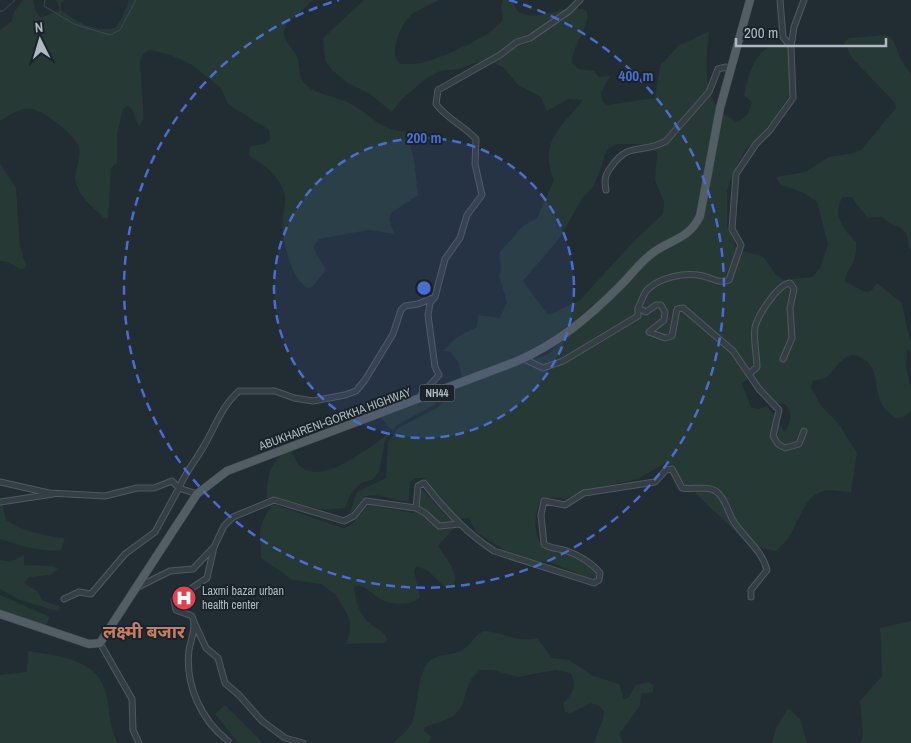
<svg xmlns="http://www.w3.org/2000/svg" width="911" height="743" viewBox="0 0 911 743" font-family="'Archivo Narrow','Noto Sans Devanagari',sans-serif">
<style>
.green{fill:#263935;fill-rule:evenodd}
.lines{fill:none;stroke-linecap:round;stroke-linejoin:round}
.stream{stroke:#374b58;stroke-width:1}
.street-casing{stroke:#4f595f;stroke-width:7}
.primary-casing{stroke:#3e474e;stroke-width:9}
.street{stroke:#353e44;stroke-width:5}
.primary{stroke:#535d64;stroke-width:8}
.ring{fill:none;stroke:#496ed1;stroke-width:2.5;stroke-dasharray:9 6}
.labels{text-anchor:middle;stroke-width:4;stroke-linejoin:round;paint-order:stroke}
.shield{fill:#1a2329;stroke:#828c93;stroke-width:1}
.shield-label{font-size:11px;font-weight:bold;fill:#afb9c1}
.street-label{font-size:12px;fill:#afb9c1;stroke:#1a2329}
.poi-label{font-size:12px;fill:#afb9c1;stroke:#1a2329;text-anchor:start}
.district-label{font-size:18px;font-weight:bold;fill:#c57d66;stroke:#1a2329}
.centre{fill:#496ed1;stroke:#1a2329;stroke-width:2.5}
.ring-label{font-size:15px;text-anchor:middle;font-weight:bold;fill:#496ed1;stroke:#1a2329;stroke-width:4;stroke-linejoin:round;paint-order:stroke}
</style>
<rect width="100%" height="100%" fill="#222c33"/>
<path class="green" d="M 23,0 L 33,0 L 35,10 L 41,18 L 60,10 L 56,0 L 64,0 L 61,4 L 61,10 C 79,23 92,32 115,28 L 122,18 L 129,0 L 313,0 L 286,25 C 278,40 295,47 298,59 C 300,68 298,78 306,85 C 317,95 335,96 349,103 C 372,115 378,129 406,132 L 414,159 L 418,195 L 391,213 L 389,219 L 394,234 L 368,230 L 319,239 L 314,246 C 314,254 323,262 326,270 L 312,287 L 307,288 C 290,276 280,237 283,217 C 284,208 287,200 283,190 C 277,173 263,165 249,155 L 250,146 L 264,144 L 270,140 L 269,130 L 228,104 L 221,88 L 192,65 L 171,55 L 150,50 L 143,54 L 140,62 L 144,119 L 139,126 L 132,109 L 128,106 L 123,109 L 117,134 L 117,163 L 111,168 L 108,218 L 104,218 C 94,208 82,199 77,186 C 71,174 82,161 79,148 C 77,136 44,111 32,109 C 20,107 10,115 0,121 L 0,30 L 12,21 L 14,12 Z
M 364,0 L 439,0 C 430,5 418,9 411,15 C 401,24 387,55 401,64 C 409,64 418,64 425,62 C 445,56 492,37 503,19 L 501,6 L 503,0 L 512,0 L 518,12 C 542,24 567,0 587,11 C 590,29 572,44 572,63 L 578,69 L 594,71 L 599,77 L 610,76 L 601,93 L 603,102 L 607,105 L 655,98 L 660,66 L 678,46 L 709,31 C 706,65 699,106 738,122 L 748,114 L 752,102 L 744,95 C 749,71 758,38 789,47 L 790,94 L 771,123 L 745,150 L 732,175 L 727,192 L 727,226 L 737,249 L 764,257 L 776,275 L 784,280 L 812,277 L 820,268 L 828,245 L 817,202 L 804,193 L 780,184 L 776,177 L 805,172 L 829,157 L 854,153 L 862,149 L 896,108 L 895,103 L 852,58 L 844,42 L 849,38 L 886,35 C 896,40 896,48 900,58 C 903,64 908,69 911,75 L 911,251 C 907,246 909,237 905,232 C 898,224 888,224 882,217 L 868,218 L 851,197 L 843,197 C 831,214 844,230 856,242 C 858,265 845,269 845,282 L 866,292 L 871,291 L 876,284 L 878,284 L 902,303 C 904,320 911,335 911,352 L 907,349 L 906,367 L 911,389 L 911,411 L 903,417 L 896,418 C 889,414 881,406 879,397 C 874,380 878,366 860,357 C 856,355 853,354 849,356 C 838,361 834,371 826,378 L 813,381 L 811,388 L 822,407 L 838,423 L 857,453 L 851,492 C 842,492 831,489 823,491 C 797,500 798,538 775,551 L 750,545 L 696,494 L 696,488 C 680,486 675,475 666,463 L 637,479 L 583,491 L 565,499 L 553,497 L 542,499 C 534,511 531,540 547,549 C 552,551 561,550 566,552 C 578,556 589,566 599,574 L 598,579 L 594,581 L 550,562 L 535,561 L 504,550 L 476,532 L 469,518 L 458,519 L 425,478 L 416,478 L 410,482 L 409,501 C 395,503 377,491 365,497 C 359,501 356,510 349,515 L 357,492 L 386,478 L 388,442 L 398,428 L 437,408 L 449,396 L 447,391 C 481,378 514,365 548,354 L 656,252 L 674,246 L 666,244 C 621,278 581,320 533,350 C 512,363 485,370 462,379 L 459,364 L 451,352 L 443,351 L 457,337 L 477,327 L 478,315 L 500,318 L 507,302 L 499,276 L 501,270 L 499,253 L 523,226 L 537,218 L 554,180 C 538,142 561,128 583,100 L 568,99 L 547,111 L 541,97 L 518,85 L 503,67 L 491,62 L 474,63 L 459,69 L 440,71 L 427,78 L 403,98 L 392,112 L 370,94 L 348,83 L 333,71 L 325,60 L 323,38 ZM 616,144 L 640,144 L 657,152 L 655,180 L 664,202 L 663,214 L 635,240 L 580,300 L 548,315 L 523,281 L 559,239 L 583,197 L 593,187 L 602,166 L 604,156 L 609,148 ZM 748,378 L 767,403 L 785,404 C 794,414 790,422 785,432 L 767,406 L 759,409 L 751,407 L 742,384 Z
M 0,163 L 16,188 L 20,246 L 26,266 L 22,270 L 7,262 L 0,261 Z
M 442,393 L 443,395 L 434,405 L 397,425 L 385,441 L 379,472 L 372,480 L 361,483 L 351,493 L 345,508 L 324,510 L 281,499 L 267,498 C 266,479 271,455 292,451 C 294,456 296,462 299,465 C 322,489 374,443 393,431 L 380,417 Z
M 421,488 L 446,516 L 460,525 L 456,526 L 438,546 C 445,557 462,576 452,587 L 446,588 L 428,571 L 417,566 L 414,571 L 420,597 C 413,606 391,605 382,600 C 372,595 366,584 354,586 C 356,601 358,612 369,623 C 375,628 385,631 387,639 L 383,643 L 346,644 L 350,632 L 350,623 L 347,614 L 336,595 L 321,584 L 293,580 L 261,558 C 260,530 256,529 273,504 L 343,528 L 351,525 L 369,505 L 413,513 L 419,506 Z
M 2,503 L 6,520 C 23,531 44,536 65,538 L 61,550 C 41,553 19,545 0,539 L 0,504 Z
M 24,555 L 24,565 L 51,566 L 58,569 L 50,575 L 30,577 L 24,583 L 38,592 L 42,600 L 61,607 L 57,611 L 20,600 L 0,589 L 0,560 L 10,562 Z
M 0,595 L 50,617 L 45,627 L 0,611 Z
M 911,621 L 911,743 L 860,743 L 863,737 L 860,701 L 882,676 L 880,628 Z
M 484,631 C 504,632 516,643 537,638 L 552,658 L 569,660 L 593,676 L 619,684 L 624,699 L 628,698 L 636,685 L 649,682 L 653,685 L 653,692 L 641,694 L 640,706 L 619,734 L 623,743 L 594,743 L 603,719 L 604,711 L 599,706 L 591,703 L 571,713 L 565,712 L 563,704 C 572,693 579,686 570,673 L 555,670 L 518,677 L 493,670 L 481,670 C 460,683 471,704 452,717 C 444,721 434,724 425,727 L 424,731 L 432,737 L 428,743 L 393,743 C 399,737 409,730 412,723 C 419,710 415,667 434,658 C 444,653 453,656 464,649 C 472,644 475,634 484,631 Z
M 28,651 C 64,657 102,659 108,702 C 110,718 110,730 118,743 L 0,743 L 0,675 L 27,672 Z
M 225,705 L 261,741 L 260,743 L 240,743 L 237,741 L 215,714 Z
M 788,708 L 800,719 L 807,743 L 772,743 L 776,728 Z"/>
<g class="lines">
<path class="stream" d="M 45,0 L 44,6 L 74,24 L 110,35 L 120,30 L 136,0
M 0,11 L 3,11 L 15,0"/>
<defs>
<path id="street" d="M 780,0 L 783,37 L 791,47 L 793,98 L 770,130 L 756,144 L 736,174 L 732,229 L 741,245 L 729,280 C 719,284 712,278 703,276 C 685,272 660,277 647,290 C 643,295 641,303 638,308 L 646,312 L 656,305 L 661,305 L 665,312 L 664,320 L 649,332 L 665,338 L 672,336 L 677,309 L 683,308 L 733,351 L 759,389 L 779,410 L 773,436 L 778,444 L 785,448 L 799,444 L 804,431
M 791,47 L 794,27 L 804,0
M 606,190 C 604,180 605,175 611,167 C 630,140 642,155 666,141 L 709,92 L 718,69 L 726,67 L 730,71
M 524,359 L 543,368 L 563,361 L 638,316 L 638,308
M 749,374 L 757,367 C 757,355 753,339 755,327 C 758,315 778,284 790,283 L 794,289 L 790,308 L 792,338 L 783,359
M 420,396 L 439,375 L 435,367 L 428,315 L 430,303 L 435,297 L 445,259 L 460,238 L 467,215 L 482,195 L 475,164 L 476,139 C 463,125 447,119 436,104 L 438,90 L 500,55 L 517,42 L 530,38 L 569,11 L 580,0
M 0,482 L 49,493 L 105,496 L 137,488 L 154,488 L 172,481 L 179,488 C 186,471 197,459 205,444 C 216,425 222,406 239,391 L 275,391 L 294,398 L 313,401 L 345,395 L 356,391 L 365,380 L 393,334 L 401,310 L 405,306 L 418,304 L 435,297
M 0,502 L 53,494
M 416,508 L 425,513 L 439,526 L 460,524
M 138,587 L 170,571 L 193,569 L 212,549
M 64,599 L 79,592 L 91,594 L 125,554 L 155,532 L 179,488 L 197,494
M 194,622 L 206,648 L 218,658 L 225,683 L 239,695 L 262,721 L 285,738 L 303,743
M 100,643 L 132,699 L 133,730 L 139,743
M 228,741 C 201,720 185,685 189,650 C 191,639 197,626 192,616 L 176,610 L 174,600 L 207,578 L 214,547 L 224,526 L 233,517 L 274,500 L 344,521 L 354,516 L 366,501 L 416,508 L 418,486 L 424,483 C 444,509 466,533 494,551 L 594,583 L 599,580 L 600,573 C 593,564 579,555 567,551 C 559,548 550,549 544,544 L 541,515 L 544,501 L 565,505 L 584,493 L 655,482 L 666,470 L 672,469 L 682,488 C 693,490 708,485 717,492 C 726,499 728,513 734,522 C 745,539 762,550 767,570 L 751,590 L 751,597"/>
<path id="primary" d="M 0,614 L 89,644 L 100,643 L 197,494 L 227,471 L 515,362 C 556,345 589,317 620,286 C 630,276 639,264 650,255 C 669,239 688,241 700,216 L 720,108 L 750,0"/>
</defs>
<use href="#street" class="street-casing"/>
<use href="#primary" class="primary-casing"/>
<use href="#street" class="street"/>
<use href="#primary" class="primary"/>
</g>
<circle cx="424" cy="288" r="150" fill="#496ed1" fill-opacity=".12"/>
<g class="ring">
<circle cx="424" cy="288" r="150"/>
<path d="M509 0A300 300 0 1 1 339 0"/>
</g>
<defs>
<symbol id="hospital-disc" viewBox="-11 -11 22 22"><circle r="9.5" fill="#e0444e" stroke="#1a2329"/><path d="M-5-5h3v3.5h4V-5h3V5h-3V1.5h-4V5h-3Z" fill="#fff"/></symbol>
</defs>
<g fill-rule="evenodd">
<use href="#hospital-disc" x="170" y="584" width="28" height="28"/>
</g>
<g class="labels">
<rect class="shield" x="419.5" y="384.5" width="35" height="17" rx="4"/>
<g class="shield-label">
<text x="437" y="397">NH44</text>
</g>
<g class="street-label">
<text transform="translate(335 419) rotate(-20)" y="4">ABUKHAIRENI-GORKHA HIGHWAY</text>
</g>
<g class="poi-label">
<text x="202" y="595">Laxmi bazar urban<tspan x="202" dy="14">health center</tspan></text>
</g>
<g class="district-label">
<text x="144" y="638">लक्ष्मी बजार</text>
</g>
</g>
<circle cx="424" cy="288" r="8" class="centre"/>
<g class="ring-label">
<text x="636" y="81">400 m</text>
<text x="424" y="143">200 m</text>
</g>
<g transform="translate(40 40) rotate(355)" stroke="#1a2329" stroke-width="4" paint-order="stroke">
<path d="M0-4L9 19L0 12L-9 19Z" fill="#afb9c1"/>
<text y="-8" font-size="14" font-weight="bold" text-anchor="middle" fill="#afb9c1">N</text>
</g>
<path d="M736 38v8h150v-8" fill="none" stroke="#afb9c1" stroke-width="2.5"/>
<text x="744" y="38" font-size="15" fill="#afb9c1" stroke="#1a2329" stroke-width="4" paint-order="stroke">200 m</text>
</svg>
